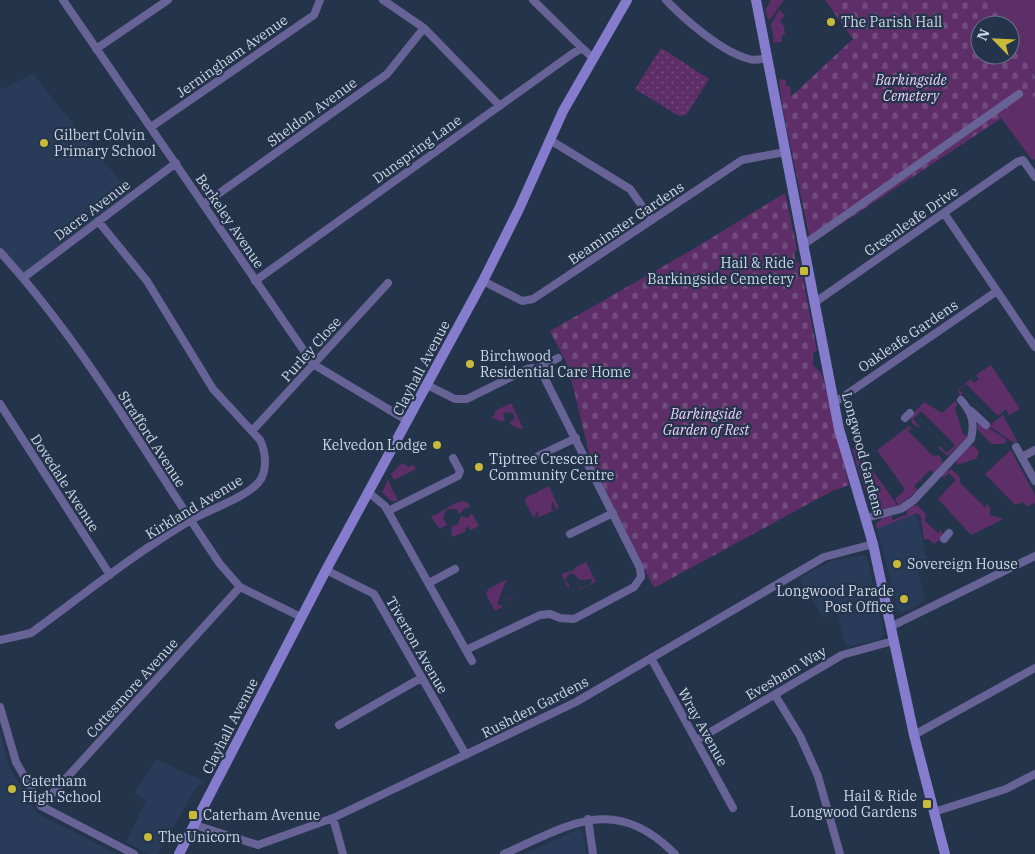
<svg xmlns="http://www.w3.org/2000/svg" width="1035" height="854" viewBox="0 0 1035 854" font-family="'IBM Plex Serif',serif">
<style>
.built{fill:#283c59}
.green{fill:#5d2e68}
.cemetery{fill:url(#cemetery-stones)}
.garden{fill:url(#garden-dots)}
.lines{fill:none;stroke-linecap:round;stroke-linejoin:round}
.street{stroke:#686396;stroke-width:8}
.secondary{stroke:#867ccd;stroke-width:10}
.poi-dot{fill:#c9ba3a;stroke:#24344b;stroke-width:2}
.labels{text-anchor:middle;stroke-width:4.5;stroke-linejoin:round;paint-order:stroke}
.poi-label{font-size:14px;fill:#cdd7e6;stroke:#24344b;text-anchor:start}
.street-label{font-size:14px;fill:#cdd7e6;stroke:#24344b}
.park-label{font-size:14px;font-style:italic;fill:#eed1f6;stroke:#24344b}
</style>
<defs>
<pattern id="cemetery-stones" width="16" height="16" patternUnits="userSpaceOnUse" patternTransform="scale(1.25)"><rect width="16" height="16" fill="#5d2e68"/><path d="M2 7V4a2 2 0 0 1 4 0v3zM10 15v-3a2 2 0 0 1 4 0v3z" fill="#734c7e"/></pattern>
<pattern id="garden-dots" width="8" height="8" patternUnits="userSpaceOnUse" patternTransform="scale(1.25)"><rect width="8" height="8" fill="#5d2e68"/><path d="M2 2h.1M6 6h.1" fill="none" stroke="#734c7e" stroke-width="1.8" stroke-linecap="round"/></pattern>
</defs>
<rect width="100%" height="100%" fill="#24344b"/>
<path class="built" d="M 33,74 L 132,196 L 23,278 L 0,252 L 0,90 Z
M 916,513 L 929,568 L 919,572 L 925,601 L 903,613 L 898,611 L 877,528 Z
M 864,555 L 867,557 L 884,634 L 879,640 L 846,647 L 837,612 L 823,618 L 799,578 L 831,561 Z
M 0,728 L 8,765 L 38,814 L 117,854 L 0,854 Z
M 156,759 L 205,782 L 196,788 L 158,854 L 149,854 L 126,842 L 146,801 L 134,793 Z
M 579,829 L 583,833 L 586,854 L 524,854 Z"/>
<path class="green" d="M 771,0 L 784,0 L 769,21 L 765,10 Z
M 993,0 L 1035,0 L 1035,77 L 1010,31 L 1010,25 L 1007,25 Z
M 779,10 L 785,15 L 780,22 L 784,26 L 785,35 L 782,35 L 782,42 L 774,43 L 771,24 Z
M 779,79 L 786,80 L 786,86 L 790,86 L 791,97 L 782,105 Z
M 1035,96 L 1035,159 L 1032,160 L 1001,118 Z
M 991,365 L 1020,409 L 1009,415 L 1006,409 L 998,416 L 966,384 L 959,390 L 963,394 L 960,397 L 958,390 L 971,379 L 974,383 L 979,379 L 976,375 Z
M 955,401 L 958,404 L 955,408 L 963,434 L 968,437 L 948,456 L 938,448 L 940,446 L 947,453 L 955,445 L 921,411 L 913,419 L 920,427 L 919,428 L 912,423 L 911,416 L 924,402 L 942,413 Z
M 511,403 L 523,428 L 521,429 L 511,425 L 510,422 L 515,418 L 513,413 L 505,412 L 503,414 L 505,420 L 502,422 L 491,417 L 495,415 L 495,411 Z
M 1003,415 L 1017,441 L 1014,443 L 989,426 Z
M 977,420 L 1007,440 L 1003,444 L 991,444 L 978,430 Z
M 909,426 L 912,429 L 907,430 L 933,456 L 939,455 L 943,462 L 934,473 L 930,470 L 921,479 L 925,483 L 920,480 L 914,486 L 918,490 L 899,506 L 895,499 L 903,492 L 904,488 L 877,450 Z
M 974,446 L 979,452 L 976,459 L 956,465 C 956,457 966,447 974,446 Z
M 856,447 L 898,506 L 880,512 L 878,508 L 870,506 L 852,449 Z
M 1011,450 L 1035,495 L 1035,503 L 1027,507 L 1024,502 L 1015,505 L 985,474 Z
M 402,463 L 409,467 L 413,465 L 416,469 L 394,480 L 391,474 Z
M 951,469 L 960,477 L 960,483 L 986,508 L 987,503 L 990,507 L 990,515 L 1003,519 L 971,535 L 938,499 L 956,480 L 949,473 L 944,478 L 941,475 Z
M 388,479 L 389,482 L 398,501 L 391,501 L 382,492 Z
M 549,486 L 559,508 L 556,509 L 553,501 L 551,507 L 553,511 L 537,518 L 539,512 L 537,511 L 535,517 L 533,517 L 525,502 L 526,497 L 535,493 L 538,494 L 537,492 Z
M 463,501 L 468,503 L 470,508 L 464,508 L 460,514 L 456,509 L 447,509 L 443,518 L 447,525 L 440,529 L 431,517 L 456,503 Z
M 913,505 L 918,506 L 926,514 L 925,521 L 939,534 L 940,529 L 943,533 L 941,539 L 934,544 L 928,539 L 924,540 L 921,517 L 917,513 L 877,529 L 876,524 L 883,517 L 891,515 L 893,520 L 908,514 L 906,509 Z
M 472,513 L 479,526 L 471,530 L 466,526 L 465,532 L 452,537 L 451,527 L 458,524 L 461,516 L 468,518 Z
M 586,562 L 596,582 L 579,590 L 578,589 L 591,584 L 592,579 L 580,580 L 574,574 L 570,573 L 565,580 L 569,585 L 569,590 L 562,576 L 563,573 L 574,570 L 576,567 Z
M 507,579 L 497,604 L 502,606 L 509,597 L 517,599 L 510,598 L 505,601 L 502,607 L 495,611 L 486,594 L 488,589 Z"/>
<path class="cemetery" d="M 825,0 L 993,0 L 1007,25 L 980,25 L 980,55 L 1010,55 L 1010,31 L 1035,77 L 1035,96 L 811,244 L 782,105 L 853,39 Z
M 785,193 L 797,249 L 794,254 L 796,261 L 800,264 L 817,351 L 813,353 L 813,365 L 822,374 L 849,485 L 832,491 L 654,588 L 591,461 L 568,366 L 550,331 L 690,251 Z"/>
<path class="garden" d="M 661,48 L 709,79 L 686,115 L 679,116 L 635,89 Z"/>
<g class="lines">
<path class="street" d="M 63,0 L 313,364 L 408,421
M 383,0 L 424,28 L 500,106
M 533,0 L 582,48
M 666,0 C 685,20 722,52 749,59 C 755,61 762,59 768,58
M 96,49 L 168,0
M 151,127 L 314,15 L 320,0
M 550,140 L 630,189 L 652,220
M 204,204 L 387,74 L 424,28
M 944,213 L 1035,347
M 803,245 L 1019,94
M 0,252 C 86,346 148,459 220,564 L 240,587 L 301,617
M 23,278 L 176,163
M 255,281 L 572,54 L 582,48 L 593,58
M 483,281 L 522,301 L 533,299 L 742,160 L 785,152
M 814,303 L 1017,162 L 1023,160 L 1035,177
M 537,369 L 558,358
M 427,385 L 455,399 L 467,399 L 527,369 L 533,368 L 542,373 L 640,568 L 641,577 L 634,587 L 574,619 L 560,618 L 550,614 L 540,615 L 466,650
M 834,403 L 997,291
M 0,404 L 110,575
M 971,411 L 986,425
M 905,418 L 910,413
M 252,431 L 388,283
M 1016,447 L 1035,481
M 538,456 L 576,438
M 1022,457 L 1035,450
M 368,492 L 385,506 L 472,661
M 388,511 L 458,476 L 460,471 L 453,458
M 866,518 L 901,509 L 914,500 L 971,439 C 975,422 972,413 961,400
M 570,534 L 613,513
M 944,539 L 949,533
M 326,570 L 374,594 L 466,755
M 429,583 L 455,569
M 890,627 L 1035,556
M 0,640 L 31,633 C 83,595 135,553 191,520 C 210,509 243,499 258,483 C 268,472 266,452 260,440 L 213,389 L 147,281 L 98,221
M 651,658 L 733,808
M 775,695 L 800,736 L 818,776 L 840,854
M 0,707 L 16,762 L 41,806 L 134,854
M 339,725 L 421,678
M 914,735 L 1035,668
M 697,740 L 842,655 L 893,641
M 41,806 L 240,587
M 934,812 L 1006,789 L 1035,774
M 333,818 L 343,854
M 588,819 L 593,854
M 195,825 L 258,845 L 333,818 L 576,702 L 824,557 L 873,544
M 504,854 C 570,825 614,793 675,854"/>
<path class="secondary" d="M 756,0 L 839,429 L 873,544 L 914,735 L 945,854
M 179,854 L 326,570 L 483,281 L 519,209 L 563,111 L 627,0"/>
</g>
<g class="poi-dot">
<circle cx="831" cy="22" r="5"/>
<circle cx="44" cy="143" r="5"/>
<rect x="799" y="266" width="10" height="10" rx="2.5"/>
<circle cx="470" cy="364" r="5"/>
<circle cx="437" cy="445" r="5"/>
<circle cx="479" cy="467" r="5"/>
<circle cx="897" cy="564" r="5"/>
<circle cx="904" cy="599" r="5"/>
<circle cx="12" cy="789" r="5"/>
<rect x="922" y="799" width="10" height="10" rx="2.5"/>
<rect x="188" y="810" width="10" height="10" rx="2.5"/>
<circle cx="148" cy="837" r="5"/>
</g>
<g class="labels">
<g class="poi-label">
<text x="841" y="27">The Parish Hall</text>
<text x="54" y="140">Gilbert Colvin<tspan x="54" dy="16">Primary School</tspan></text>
<text x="794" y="268" text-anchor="end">Hail &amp; Ride<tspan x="794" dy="16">Barkingside Cemetery</tspan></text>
<text x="480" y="361">Birchwood<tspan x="480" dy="16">Residential Care Home</tspan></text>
<text x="427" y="450" text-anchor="end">Kelvedon Lodge</text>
<text x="489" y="464">Tiptree Crescent<tspan x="489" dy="16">Community Centre</tspan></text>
<text x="907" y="569">Sovereign House</text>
<text x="894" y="596" text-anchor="end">Longwood Parade<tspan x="894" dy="16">Post Office</tspan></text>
<text x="22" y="786">Caterham<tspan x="22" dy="16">High School</tspan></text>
<text x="917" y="801" text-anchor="end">Hail &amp; Ride<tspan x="917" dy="16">Longwood Gardens</tspan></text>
<text x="203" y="820">Caterham Avenue</text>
<text x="158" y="842">The Unicorn</text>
</g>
<g class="street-label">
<text transform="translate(232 56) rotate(-35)" y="5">Jerningham Avenue</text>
<text transform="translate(312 112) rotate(-36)" y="5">Sheldon Avenue</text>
<text transform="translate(417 149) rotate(-36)" y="5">Dunspring Lane</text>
<text transform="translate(92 210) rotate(-37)" y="5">Dacre Avenue</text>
<text transform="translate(230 221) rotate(56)" y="5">Berkeley Avenue</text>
<text transform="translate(911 221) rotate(-35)" y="5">Greenleafe Drive</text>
<text transform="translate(626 223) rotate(-34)" y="5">Beaminster Gardens</text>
<text transform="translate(908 336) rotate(-34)" y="5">Oakleafe Gardens</text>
<text transform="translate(311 349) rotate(-48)" y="5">Purley Close</text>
<text transform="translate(421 368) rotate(-62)" y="5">Clayhall Avenue</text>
<text transform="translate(152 439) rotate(57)" y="5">Strafford Avenue</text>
<text transform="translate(863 454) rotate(75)" y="5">Longwood Gardens</text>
<text transform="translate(65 483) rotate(57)" y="5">Dovedale Avenue</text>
<text transform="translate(194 507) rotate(-31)" y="5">Kirkland Avenue</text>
<text transform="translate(417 645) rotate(60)" y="5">Tiverton Avenue</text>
<text transform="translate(786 673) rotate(-31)" y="5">Evesham Way</text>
<text transform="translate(132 688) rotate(-48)" y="5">Cottesmore Avenue</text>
<text transform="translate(535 707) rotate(-27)" y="5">Rushden Gardens</text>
<text transform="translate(230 726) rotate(-63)" y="5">Clayhall Avenue</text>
<text transform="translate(703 727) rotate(61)" y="5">Wray Avenue</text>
</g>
<g class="park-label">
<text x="911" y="85">Barkingside<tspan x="911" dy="16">Cemetery</tspan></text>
<text x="706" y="419">Barkingside<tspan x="706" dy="16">Garden of Rest</tspan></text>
</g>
</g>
<g transform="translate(995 40) rotate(294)"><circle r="24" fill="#24344b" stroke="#687589"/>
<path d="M0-4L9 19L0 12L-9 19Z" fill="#c9ba3a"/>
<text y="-8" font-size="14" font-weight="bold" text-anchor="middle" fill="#cdd7e6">N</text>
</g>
</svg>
